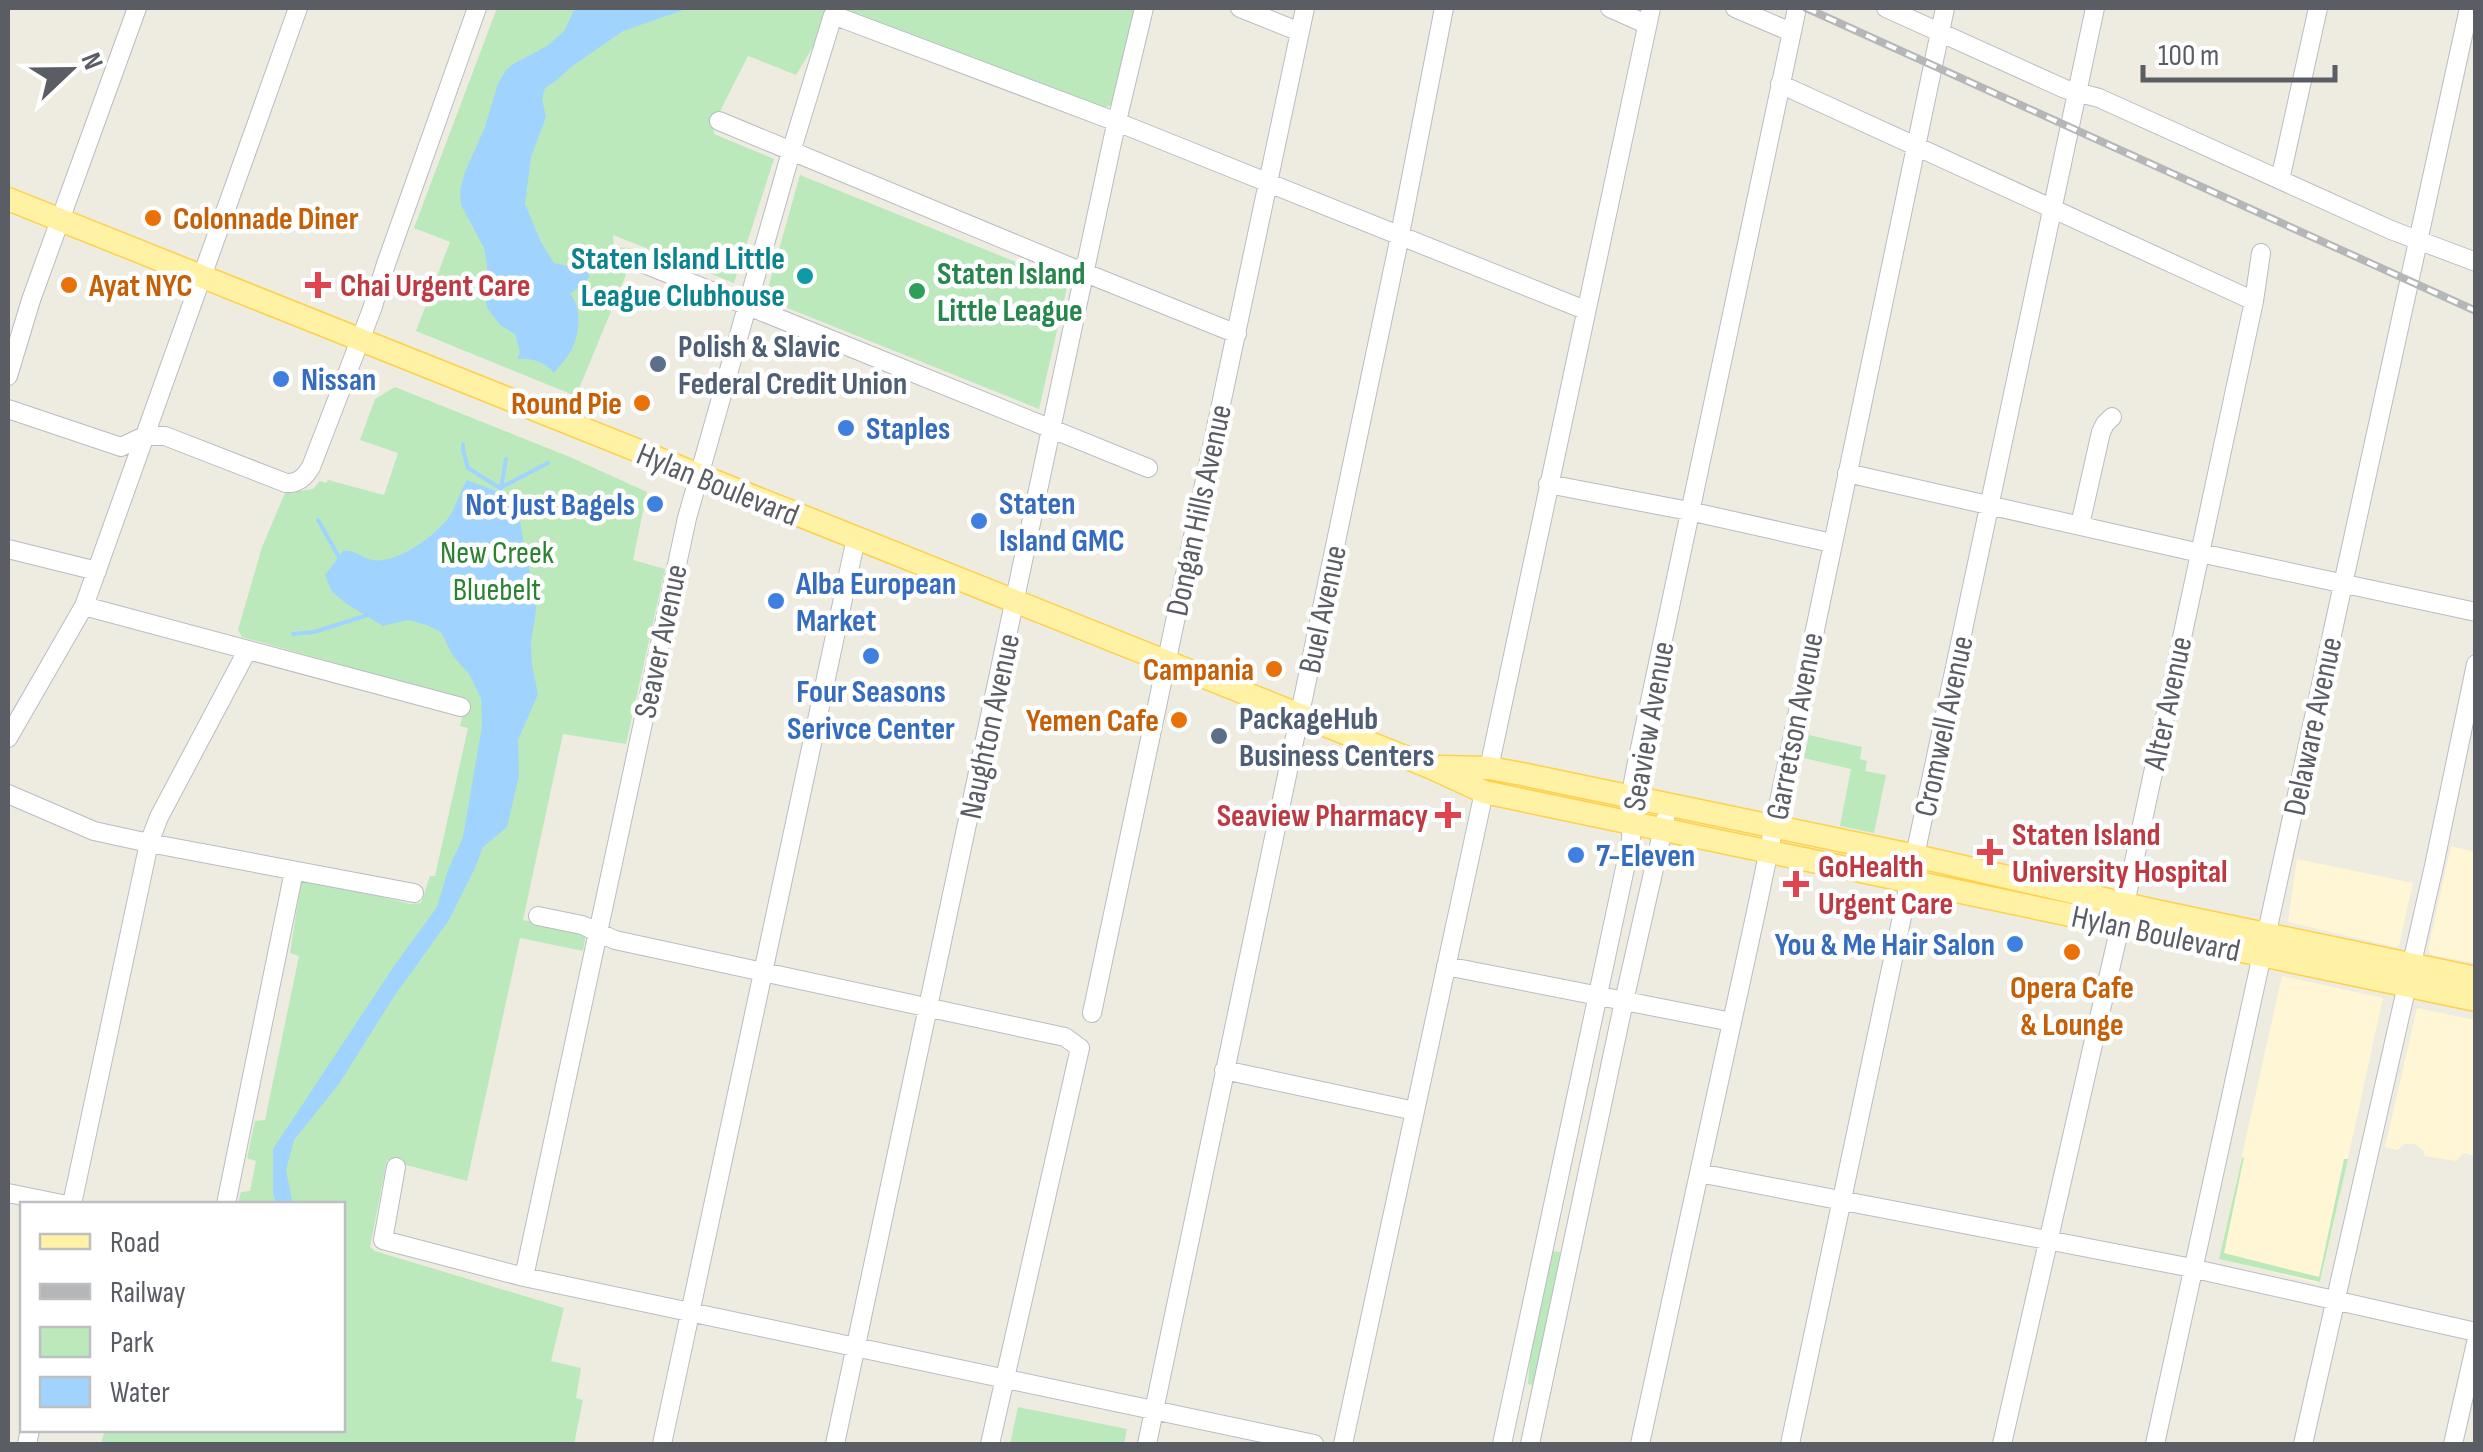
<svg xmlns="http://www.w3.org/2000/svg" width="2483" height="1452" viewBox="0 0 2483 1452" font-family="'Sofia Sans Condensed',sans-serif">
<style>
.commercial{fill:#fff6d5}
.green{fill:#bbe9bc}
.water{fill:#a0d4ff}
.lines{fill:none;stroke-linecap:round;stroke-linejoin:round}
.stream{stroke:#a0d4ff;stroke-width:4}
.minor-casing{stroke:#b9bcc2;stroke-width:20}
.major-casing{stroke:#ffd049;stroke-width:25}
.minor{stroke:#fff;stroke-width:18}
.major{stroke:#fff2a5;stroke-width:22}
.rail-casing{stroke:#b5b6b7;stroke-width:8}
.rail{stroke:#fff;stroke-width:4;stroke-dasharray:11;stroke-linecap:butt}
.food-dot{fill:#e8710a;stroke:#fff;stroke-width:4}
.culture-dot{fill:#0f9aa8;stroke:#fff;stroke-width:4}
.health-dot{fill:#e0444e;stroke:#fff;stroke-width:4}
.leisure-dot{fill:#2e9e5b;stroke:#fff;stroke-width:4}
.service-dot{fill:#5c6f8a;stroke:#fff;stroke-width:4}
.shop-dot{fill:#3f7fe0;stroke:#fff;stroke-width:4}
.labels{text-anchor:middle;stroke-width:9;stroke-linejoin:round;paint-order:stroke}
.food-label{font-size:32px;font-weight:bold;fill:#c56008;stroke:#fff;text-anchor:end}
.culture-label{font-size:32px;font-weight:bold;fill:#0d838f;stroke:#fff;text-anchor:end}
.leisure-label{font-size:32px;font-weight:bold;fill:#27864d;stroke:#fff;text-anchor:start}
.health-label{font-size:32px;font-weight:bold;fill:#be3a42;stroke:#fff;text-anchor:start}
.service-label{font-size:32px;font-weight:bold;fill:#4e5e75;stroke:#fff;text-anchor:start}
.shop-label{font-size:32px;font-weight:bold;fill:#366cbe;stroke:#fff;text-anchor:start}
.street-label{font-size:32px;fill:#5a5e64;stroke:#fff}
.park-label{font-size:32px;fill:#2b8231;stroke:#fff}
</style>
<rect width="100%" height="100%" fill="#eeece1"/>
<path class="commercial" d="M 2451,846 L 2475,852 L 2475,963 L 2431,955 L 2428,950 Z
M 2297,859 L 2413,883 L 2399,945 L 2395,947 L 2288,922 Z
M 2282,976 L 2383,998 L 2321,1281 L 2317,1283 L 2219,1259 Z
M 2417,1008 L 2475,1020 L 2475,1156 L 2464,1153 L 2456,1161 L 2425,1156 L 2423,1150 L 2415,1144 L 2405,1144 L 2397,1150 L 2385,1147 Z"/>
<path class="green" d="M 497,8 L 827,8 L 817,40 L 796,75 L 748,56 L 713,125 L 714,134 L 774,159 L 734,283 L 613,235 L 614,247 L 630,248 L 626,256 L 619,258 L 626,275 L 576,396 L 416,331 L 450,242 L 414,228 Z
M 833,8 L 1134,8 L 1117,98 L 1114,104 L 1102,109 Z
M 800,175 L 1068,283 L 1039,409 L 765,299 Z
M 395,387 L 570,457 L 647,492 L 633,560 L 665,569 L 626,744 L 563,734 L 523,920 L 584,932 L 586,935 L 583,951 L 520,938 L 467,1181 L 387,1160 L 370,1247 L 375,1251 L 564,1308 L 551,1361 L 581,1368 L 576,1398 L 583,1400 L 574,1444 L 101,1444 L 105,1430 L 342,1430 L 342,1204 L 238,1204 L 241,1192 L 250,1191 L 256,1161 L 247,1158 L 255,1121 L 265,1120 L 299,956 L 290,953 L 301,883 L 304,881 L 315,881 L 411,904 L 421,903 L 430,876 L 435,876 L 468,728 L 460,726 L 465,704 L 459,698 L 242,637 L 238,630 L 262,547 L 285,493 L 313,489 L 320,481 L 326,483 L 328,480 L 384,495 L 398,453 L 360,440 L 375,399 Z
M 1809,735 L 1862,747 L 1860,759 L 1867,761 L 1865,771 L 1886,775 L 1874,833 L 1840,826 L 1851,769 L 1804,758 Z
M 2244,1157 L 2224,1253 L 2319,1277 L 2344,1159 L 2348,1159 L 2320,1282 L 2219,1259 L 2242,1158 Z
M 1553,1251 L 1560,1252 L 1559,1275 L 1535,1386 L 1528,1384 L 1530,1356 Z
M 1018,1407 L 1127,1429 L 1124,1444 L 1010,1444 Z"/>
<path class="water" d="M 575,8 L 689,8 L 623,31 L 571,67 L 557,80 L 545,88 L 542,99 L 546,117 L 531,157 L 525,204 L 541,242 L 554,263 L 587,270 L 589,277 L 586,282 L 570,294 C 581,306 580,328 574,344 C 571,354 561,364 554,373 C 545,362 531,358 517,359 L 520,352 L 515,334 L 500,325 L 487,308 L 485,293 L 487,264 L 484,248 L 461,205 L 460,190 L 465,172 L 485,127 L 497,86 L 505,71 L 513,64 L 547,46 L 564,31 Z
M 467,480 L 511,497 L 519,514 L 526,558 L 535,589 L 536,611 L 531,642 L 532,665 L 538,694 L 518,740 L 519,776 L 507,827 L 483,847 L 475,868 L 449,920 L 393,998 L 339,1084 L 294,1140 L 286,1170 L 293,1204 L 276,1204 L 273,1193 L 273,1149 L 394,966 L 437,907 L 448,870 L 463,837 L 482,726 L 481,698 L 469,674 L 453,656 L 441,632 L 427,625 L 408,620 L 383,626 L 347,604 L 332,592 L 325,575 L 343,551 C 356,549 360,558 373,560 C 397,564 435,536 449,517 C 456,507 460,491 467,480 Z"/>
<g class="lines">
<path class="stream" d="M 463,444 L 463,450 L 468,468 L 500,488 L 548,463
M 500,494 L 506,459
M 318,520 L 340,559
M 293,634 L 314,632 L 371,614"/>
<defs>
<path id="minor" d="M 1240,8 L 1300,32
M 1610,8 L 1646,24
M 1735,8 L 1791,32
M 1886,8 L 2065,89 L 2099,98 L 2391,230 L 2476,262
M 1780,84 L 2254,301
M 719,121 L 1073,268 L 1237,334
M 2280,180 L 2318,8
M 642,263 L 1148,468
M 8,376 L 31,300 L 137,8
M 8,409 L 121,447 L 144,436 L 165,436 L 286,483 C 298,484 305,477 311,467 L 372,309 L 386,264 L 477,8
M 1847,473 L 2200,553 L 2476,612
M 1548,484 L 1689,511 L 1832,543
M 2080,525 L 2101,432 L 2105,424 L 2112,417
M 8,549 L 97,571
M 84,606 L 461,707
M 8,738 L 84,606 L 298,8
M 1489,768 L 1651,8
M 8,794 L 94,831 L 149,843 L 414,893
M 538,916 L 582,925 L 615,940 L 1065,1037 L 1080,1048 L 990,1444
M 1446,966 L 1732,1022
M 1092,1013 L 1305,8
M 1224,1070 L 1415,1111
M 396,1167 L 383,1240 L 524,1277 L 1314,1444
M 1699,1173 L 2182,1266 L 2476,1332
M 8,1193 L 62,1204
M 72,1204 L 149,843 L 159,817 L 247,651
M 226,1204 L 294,871
M 524,1277 L 687,518 L 791,152 L 833,15 L 1117,122 L 1585,310
M 27,1444 L 30,1430
M 662,1444 L 856,538
M 835,1444 L 1113,138 L 1144,8
M 1147,1444 L 1397,250 L 1444,8
M 1343,1444 L 1484,792
M 1502,1444 L 1631,840 L 1633,783 L 1636,767 L 1797,8
M 1530,1444 L 1624,1001 L 1665,820
M 1640,1444 L 1756,912 L 1945,8
M 1790,1444 L 2095,8
M 2002,1444 L 2125,904 L 2254,301 L 2261,253
M 2155,1444 L 2469,8
M 2303,1444 L 2434,866 L 2476,664
M 2453,1444 L 2476,1343"/>
<path id="major" d="M 8,199 L 1430,767 L 1484,792 L 2476,1000
M 1438,767 L 1489,768 L 1522,774 L 1916,856 L 2151,910 L 2476,978"/>
</defs>
<use href="#minor" class="minor-casing"/>
<use href="#major" class="major-casing"/>
<use href="#minor" class="minor"/>
<use href="#major" class="major"/>
<defs>
<path id="rail" d="M 1806,8 L 2476,311"/>
</defs>
<use href="#rail" class="rail-casing"/>
<use href="#rail" class="rail"/>
</g>
<g class="food-dot">
<circle cx="153" cy="218" r="10"/>
<circle cx="69" cy="285" r="10"/>
<circle cx="642" cy="403" r="10"/>
<circle cx="1274" cy="669" r="10"/>
<circle cx="1179" cy="720" r="10"/>
<circle cx="2072" cy="952" r="10"/>
</g>
<circle class="culture-dot" cx="805" cy="276" r="10"/>
<g class="health-dot">
<path d="M313 270h10v10h10v10h-10v10h-10v-10h-10v-10h10z"/>
<path d="M1443 800h10v10h10v10h-10v10h-10v-10h-10v-10h10z"/>
<path d="M1985 837h10v10h10v10h-10v10h-10v-10h-10v-10h10z"/>
<path d="M1791 869h10v10h10v10h-10v10h-10v-10h-10v-10h10z"/>
</g>
<circle class="leisure-dot" cx="917" cy="291" r="10"/>
<g class="service-dot">
<circle cx="658" cy="364" r="10"/>
<circle cx="1219" cy="736" r="10"/>
</g>
<g class="shop-dot">
<circle cx="281" cy="379" r="10"/>
<circle cx="846" cy="428" r="10"/>
<circle cx="655" cy="504" r="10"/>
<circle cx="979" cy="521" r="10"/>
<circle cx="776" cy="601" r="10"/>
<circle cx="871" cy="656" r="10"/>
<circle cx="1576" cy="855" r="10"/>
<circle cx="2015" cy="944" r="10"/>
</g>
<g class="labels">
<g class="food-label">
<text x="173" y="229" text-anchor="start">Colonnade Diner</text>
<text x="89" y="296" text-anchor="start">Ayat NYC</text>
<text x="622" y="414">Round Pie</text>
<text x="1254" y="680">Campania</text>
<text x="1159" y="731">Yemen Cafe</text>
<text x="2072" y="998" text-anchor="middle">Opera Cafe<tspan x="2072" dy="37">&amp; Lounge</tspan></text>
</g>
<g class="culture-label">
<text x="785" y="269">Staten Island Little<tspan x="785" dy="37">League Clubhouse</tspan></text>
</g>
<g class="leisure-label">
<text x="937" y="284">Staten Island<tspan x="937" dy="37">Little League</tspan></text>
</g>
<g class="health-label">
<text x="340" y="296">Chai Urgent Care</text>
<text x="1428" y="826" text-anchor="end">Seaview Pharmacy</text>
<text x="2012" y="845">Staten Island<tspan x="2012" dy="37">University Hospital</tspan></text>
<text x="1818" y="877">GoHealth<tspan x="1818" dy="37">Urgent Care</tspan></text>
</g>
<g class="service-label">
<text x="678" y="357">Polish &amp; Slavic<tspan x="678" dy="37">Federal Credit Union</tspan></text>
<text x="1239" y="729">PackageHub<tspan x="1239" dy="37">Business Centers</tspan></text>
</g>
<g class="shop-label">
<text x="301" y="390">Nissan</text>
<text x="866" y="439">Staples</text>
<text x="999" y="514">Staten<tspan x="999" dy="37">Island GMC</tspan></text>
<text x="635" y="515" text-anchor="end">Not Just Bagels</text>
<text x="796" y="594">Alba European<tspan x="796" dy="37">Market</tspan></text>
<text x="871" y="702" text-anchor="middle">Four Seasons<tspan x="871" dy="37">Serivce Center</tspan></text>
<text x="1596" y="866">7-Eleven</text>
<text x="1995" y="955" text-anchor="end">You &amp; Me Hair Salon</text>
</g>
<g class="street-label">
<text transform="translate(718 484) rotate(22)" y="11">Hylan Boulevard</text>
<text transform="translate(1198 510) rotate(-78)" y="11">Dongan Hills Avenue</text>
<text transform="translate(1322 609) rotate(-78)" y="11">Buel Avenue</text>
<text transform="translate(660 641) rotate(-78)" y="11">Seaver Avenue</text>
<text transform="translate(2167 703) rotate(-78)" y="11">Alter Avenue</text>
<text transform="translate(989 726) rotate(-78)" y="11">Naughton Avenue</text>
<text transform="translate(1648 726) rotate(-80)" y="11">Seaview Avenue</text>
<text transform="translate(1794 726) rotate(-79)" y="11">Garretson Avenue</text>
<text transform="translate(1943 726) rotate(-78)" y="11">Cromwell Avenue</text>
<text transform="translate(2312 726) rotate(-78)" y="11">Delaware Avenue</text>
<text transform="translate(2156 933) rotate(12)" y="11">Hylan Boulevard</text>
</g>
<g class="park-label">
<text x="497" y="563">New Creek<tspan x="497" dy="37">Bluebelt</tspan></text>
</g>
</g>
<rect width="2483" height="1452" fill="none" stroke="#5a5e64" stroke-width="20"/>
<rect x="20" y="1202" width="325" height="230" fill="#ffffff" stroke="#bdbfc1" stroke-width="2.5"/>
<rect x="40" y="1234" width="50" height="15" fill="#fff2a5" stroke="#bdbfc1" stroke-width="2.5"/>
<text x="110" y="1252" font-size="30" fill="#5a5e64">Road</text>
<rect x="40" y="1284" width="50" height="15" fill="#b5b6b7" stroke="#bdbfc1" stroke-width="2.5"/>
<text x="110" y="1302" font-size="30" fill="#5a5e64">Railway</text>
<rect x="40" y="1327" width="50" height="30" fill="#bbe9bc" stroke="#bdbfc1" stroke-width="2.5"/>
<text x="110" y="1352" font-size="30" fill="#5a5e64">Park</text>
<rect x="40" y="1377" width="50" height="30" fill="#a0d4ff" stroke="#bdbfc1" stroke-width="2.5"/>
<text x="110" y="1402" font-size="30" fill="#5a5e64">Water</text>
<g transform="translate(70 70) rotate(68)" stroke="#ffffff" stroke-width="8" paint-order="stroke">
<path d="M0-8L18 38L0 25L-18 38Z" fill="#5a5e64"/>
<text y="-15" font-size="28" font-weight="bold" text-anchor="middle" fill="#5a5e64">N</text>
</g>
<path d="M2143 65v15h192v-15" fill="none" stroke="#5a5e64" stroke-width="5"/>
<text x="2158" y="65" font-size="30" fill="#5a5e64" stroke="#ffffff" stroke-width="8" paint-order="stroke">100 m</text>
</svg>
